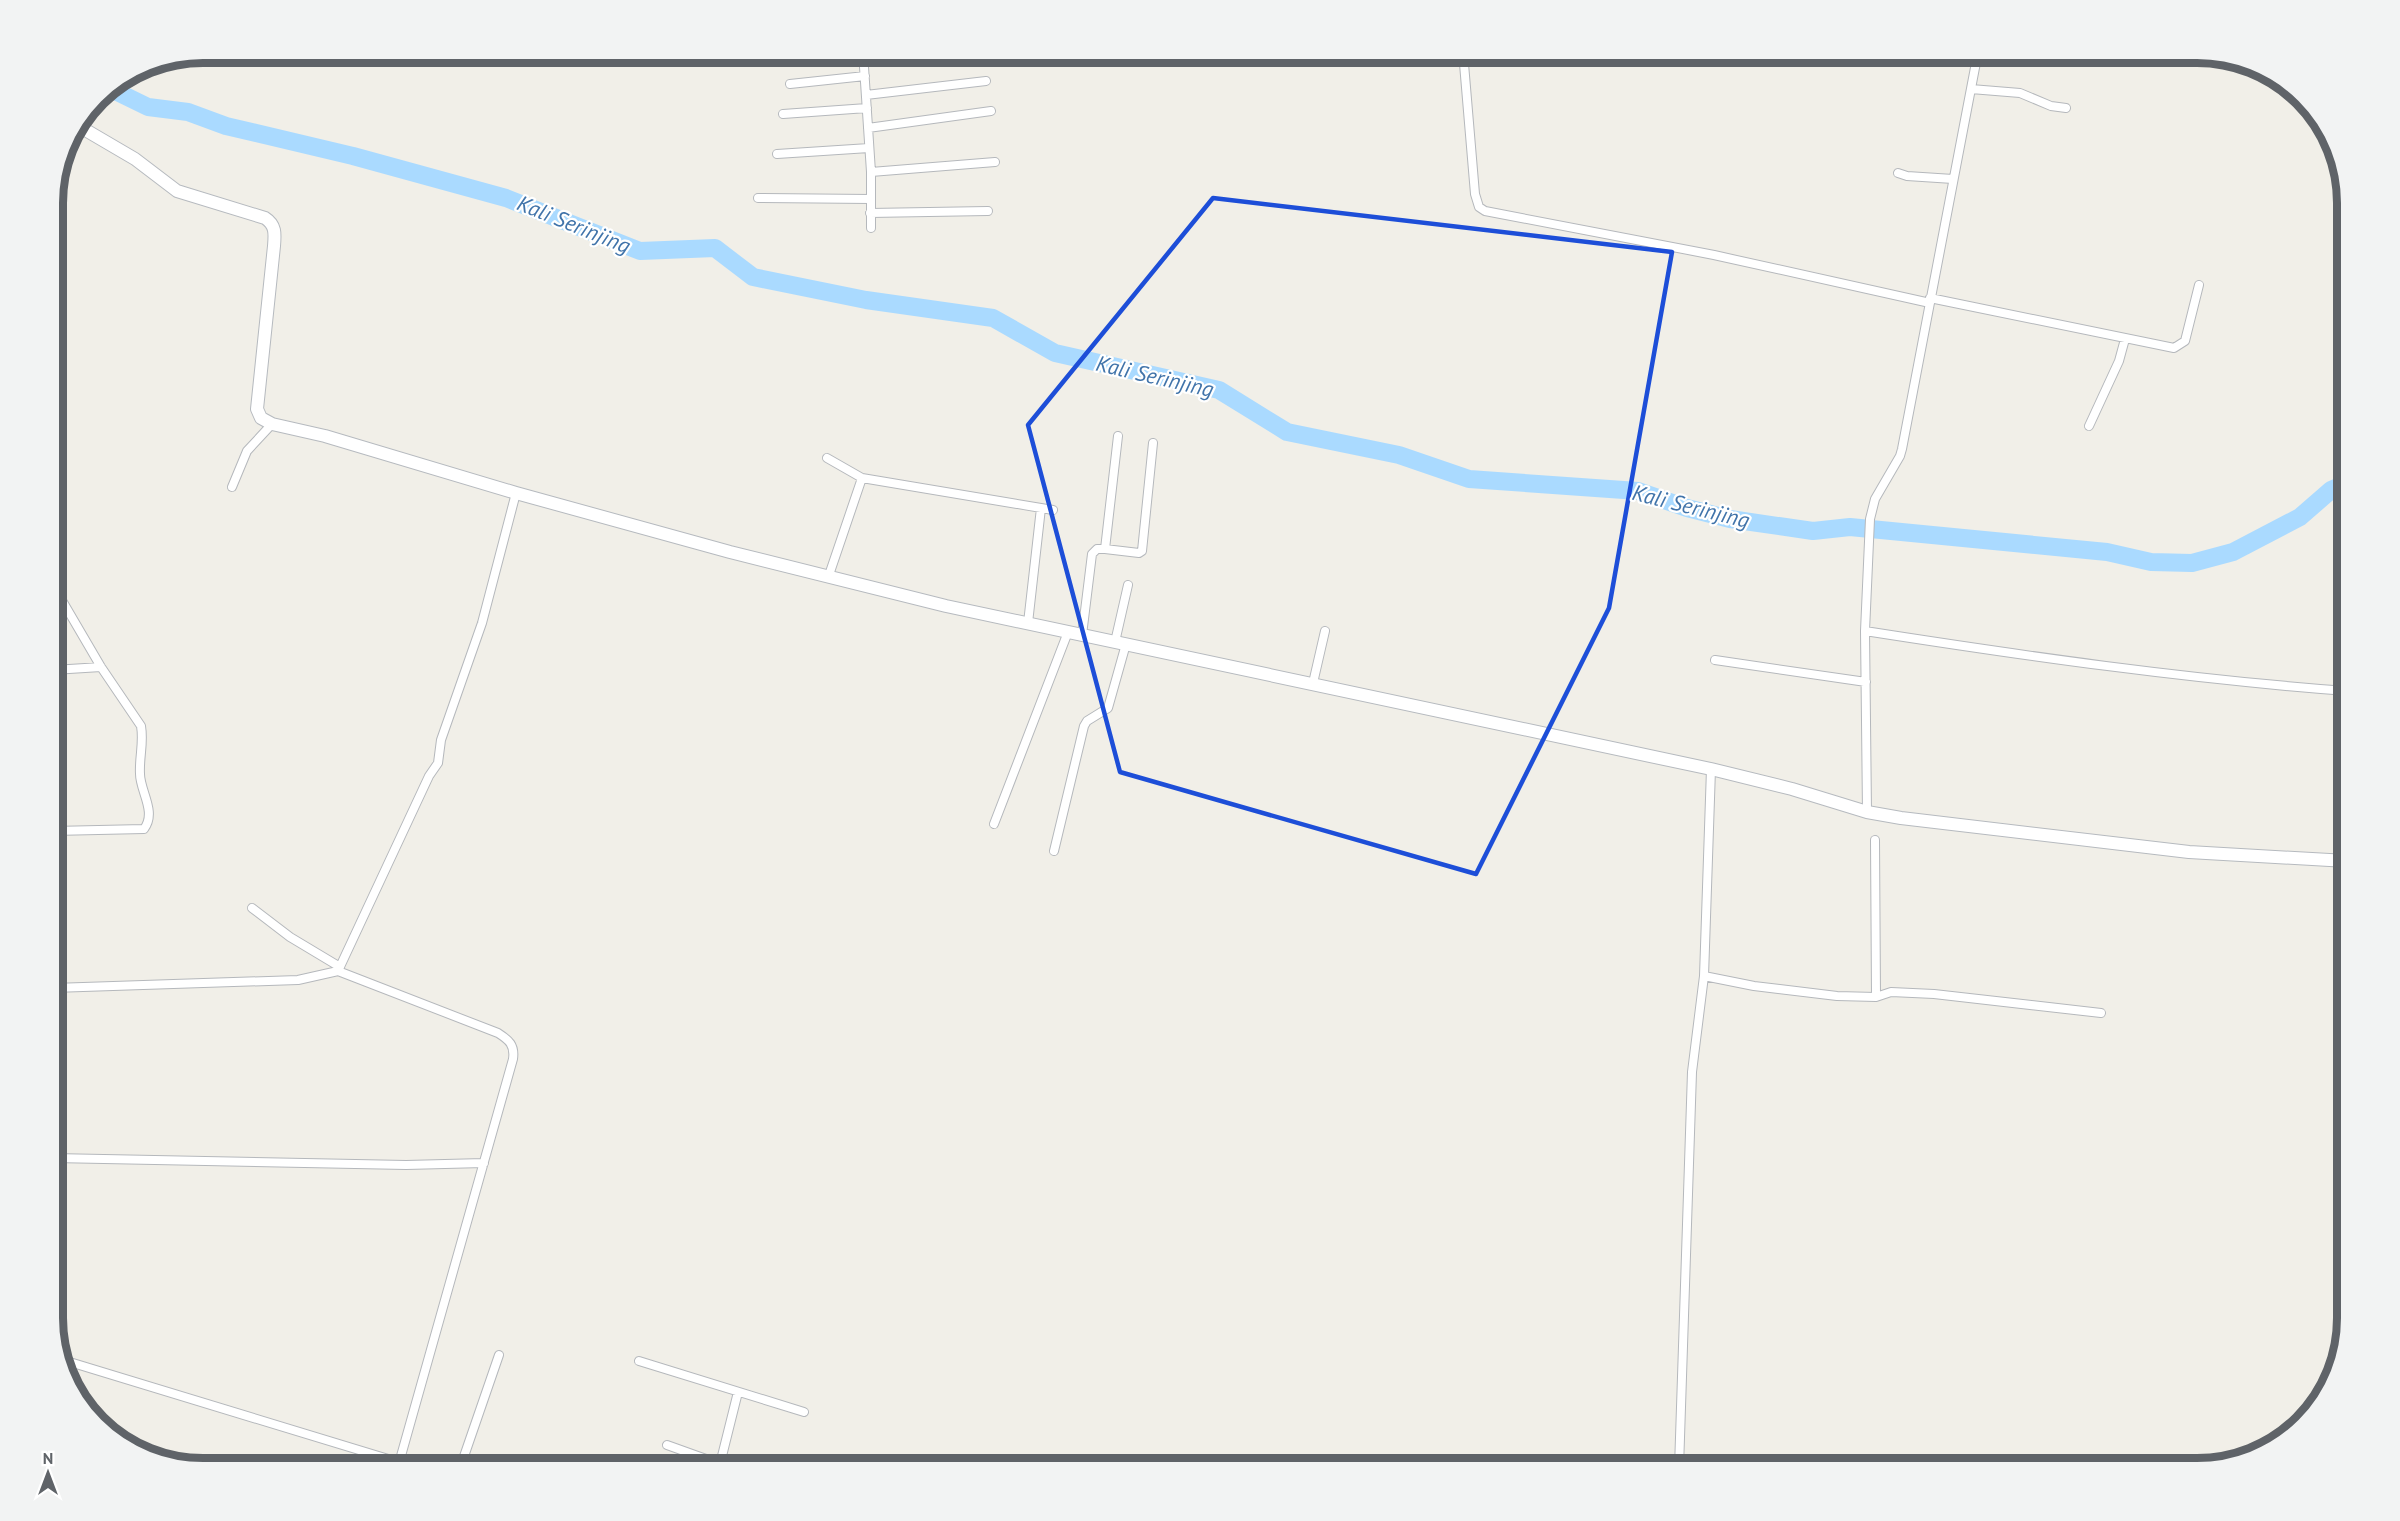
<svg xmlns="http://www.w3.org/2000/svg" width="2400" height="1521" viewBox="0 0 2400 1521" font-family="'PT Sans',sans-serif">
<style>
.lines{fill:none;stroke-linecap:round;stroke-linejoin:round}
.river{stroke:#aadaff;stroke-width:18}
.street-casing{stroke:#b5b8bc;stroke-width:10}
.secondary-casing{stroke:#b6babf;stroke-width:14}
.street{stroke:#fff;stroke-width:8}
.secondary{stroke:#fff;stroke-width:12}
.marked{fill:none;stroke:#1d4ed8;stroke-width:4.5;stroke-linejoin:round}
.labels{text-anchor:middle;stroke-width:4.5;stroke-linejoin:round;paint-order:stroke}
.water-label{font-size:22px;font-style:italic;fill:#4174aa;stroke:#fff}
.rim{fill:none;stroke:#5f6368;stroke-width:8}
</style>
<rect width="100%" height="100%" fill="#f1efe8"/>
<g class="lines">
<path class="river" d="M 109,88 L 148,107 L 188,112 L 226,126 L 353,156 L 506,198 L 640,251 L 715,248 L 753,277 L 866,300 L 993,318 L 1055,353 L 1219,390 L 1287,432 L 1399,455 L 1469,479 L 1638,491 L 1687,508 L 1730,519 L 1813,531 L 1850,527 L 2107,552 L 2151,562 L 2192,563 L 2233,552 L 2300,517 L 2331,490 L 2347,483"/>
<defs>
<path id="street" d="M 863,52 L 871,172 L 871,228
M 1463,52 L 1475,194 L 1479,207 L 1485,211 L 1714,255 L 1930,303
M 864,61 L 923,52
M 790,84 L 865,76
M 1971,89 L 2020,93 L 2051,106 L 2066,108
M 866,95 L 986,81
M 783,114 L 867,108
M 868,128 L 991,111
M 777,154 L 869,148
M 871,172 L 995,162
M 1898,173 L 1907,176 L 1953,179
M 758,198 L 871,199
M 870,213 L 988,211
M 1930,298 L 2174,348 L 2185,341 L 2199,285
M 2089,426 L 2119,361 L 2125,339
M 827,458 L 862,478 L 1053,510
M 232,487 L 247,451 L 272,424
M 1105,549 L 1139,553 L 1142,551 L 1153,443
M 828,578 L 862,478
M 53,585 L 101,667 L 141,726 C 144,743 139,757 140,774 C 140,791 157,812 144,829 L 53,831
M 1028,623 L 1041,508
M 1865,631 C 2025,656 2186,679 2347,691
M 1082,635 L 1092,554 L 1097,549 L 1105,549 L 1118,436
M 1115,642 L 1128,585
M 1715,660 L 1866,682
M 53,670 L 101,667
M 1313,683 L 1325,631
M 1867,812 L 1865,631 L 1870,519 L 1875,499 L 1900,456 L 1902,449 L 1978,52
M 994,824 L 1068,632
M 1875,840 L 1876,997
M 1054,851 L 1084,726 L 1087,721 L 1108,708 L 1126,644
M 252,908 L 290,937 L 340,967
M 338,971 L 498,1033 C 509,1040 515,1045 513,1059 L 399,1463
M 1704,976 L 1754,986 L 1837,996 L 1876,997 L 1891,992 L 1934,994 L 2101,1013
M 53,988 L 298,980 L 338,971 L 429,776 L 438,763 L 441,740 L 482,623 L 516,493
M 53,1158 L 406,1165 L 484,1163
M 63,1360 L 418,1468
M 639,1361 L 804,1412
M 667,1445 L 720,1464
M 460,1468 L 499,1355
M 719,1468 L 738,1392
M 1679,1468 L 1692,1072 L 1704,976 L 1711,769"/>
<path id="secondary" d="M 77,125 L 135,159 L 177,191 L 265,218 C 276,225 275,234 274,246 L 257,409 L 261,418 L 272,424 L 325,436 L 516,493 L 730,552 L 946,606 L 1711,769 L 1792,789 L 1867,812 L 1901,818 L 2189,852 L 2347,861"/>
</defs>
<use href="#street" class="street-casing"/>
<use href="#secondary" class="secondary-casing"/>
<use href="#street" class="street"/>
<use href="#secondary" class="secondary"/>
</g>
<path class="marked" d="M 1213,198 L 1672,252 L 1609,608 L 1476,874 L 1120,772 L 1028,425 Z"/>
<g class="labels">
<g class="water-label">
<text transform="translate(574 224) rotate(22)" y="8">Kali Serinjing</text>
<text transform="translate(1155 376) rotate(13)" y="8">Kali Serinjing</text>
<text transform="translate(1691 506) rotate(14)" y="8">Kali Serinjing</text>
</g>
</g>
<path d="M0 0H2400V1521H0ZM203 63H2197A140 140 0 0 1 2337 203V1318A140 140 0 0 1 2197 1458H203A140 140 0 0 1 63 1318V203A140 140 0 0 1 203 63Z" fill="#f2f3f3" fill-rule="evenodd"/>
<path class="rim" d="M203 63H2197A140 140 0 0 1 2337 203V1318A140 140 0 0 1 2197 1458H203A140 140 0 0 1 63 1318V203A140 140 0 0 1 203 63Z"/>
<g transform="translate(48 1473)" stroke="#ffffff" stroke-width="4.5" paint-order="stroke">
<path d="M0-4.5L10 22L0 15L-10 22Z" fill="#5f6368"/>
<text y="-9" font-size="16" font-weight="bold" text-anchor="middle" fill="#5f6368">N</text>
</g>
</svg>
